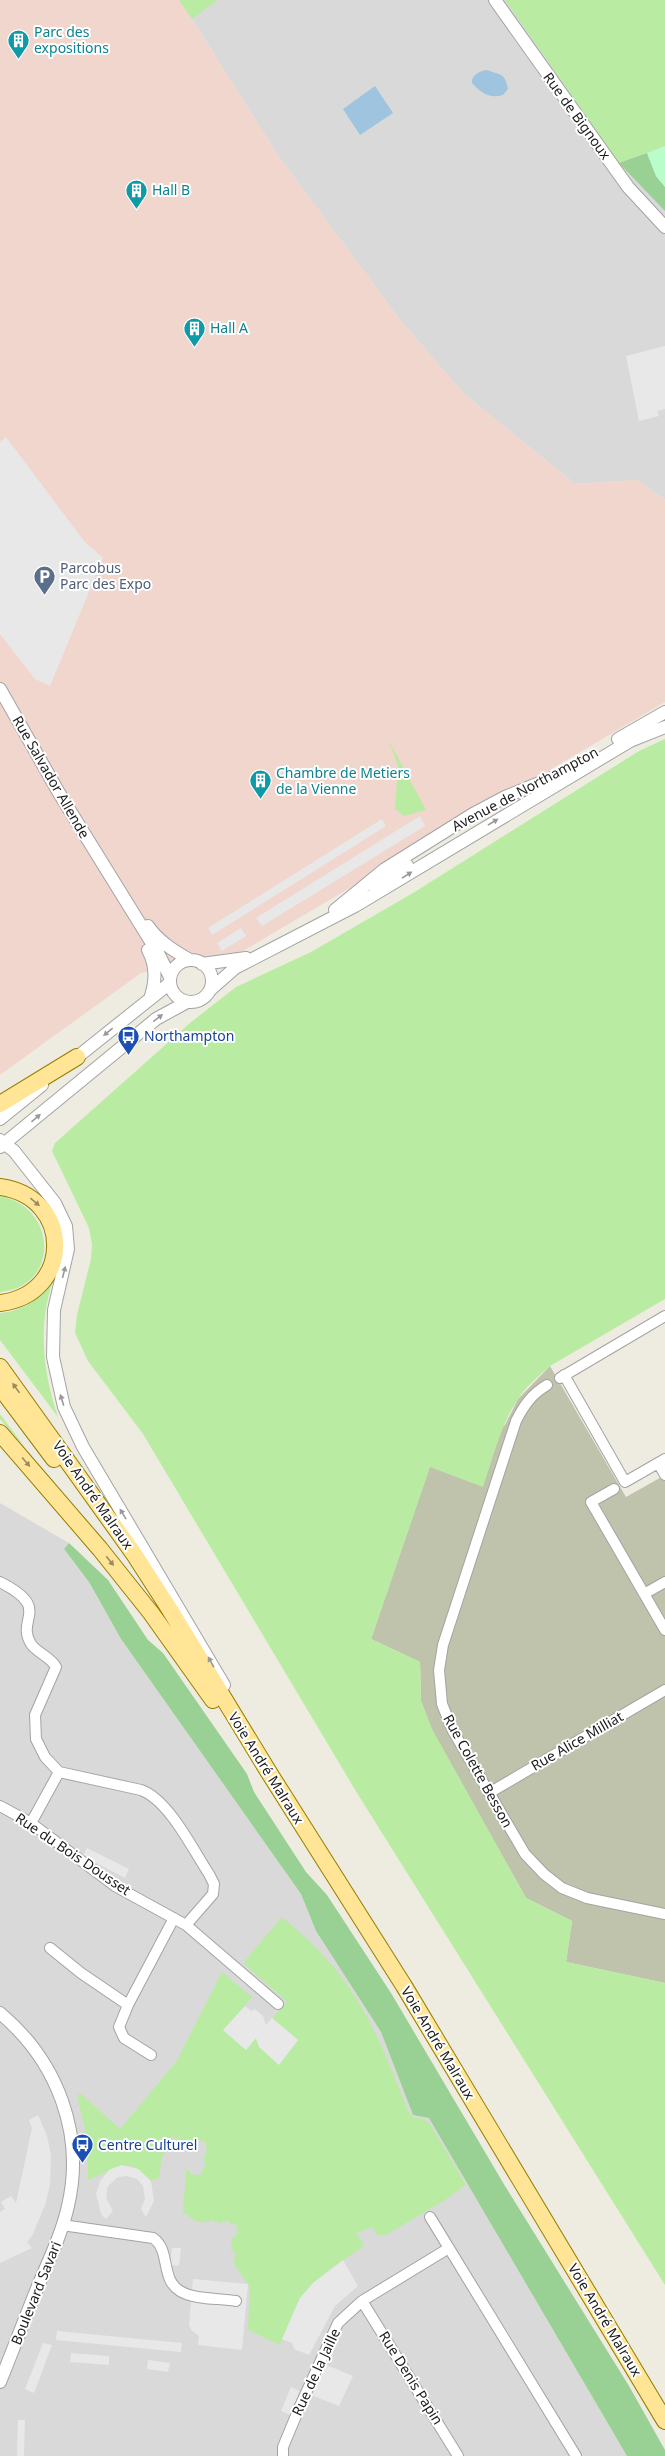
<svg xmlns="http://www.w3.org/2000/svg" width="665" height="2456" viewBox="0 0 665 2456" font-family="'Noto Sans',sans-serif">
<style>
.residential{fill:#dad9d9}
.commercial{fill:#f1d6ce}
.construction{fill:#bfc3ac}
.grass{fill:#b9eca2}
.forest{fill:#99d093}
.park{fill:#b9fdcb}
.parking{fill:#e8e8e8}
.water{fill:#9ec4df}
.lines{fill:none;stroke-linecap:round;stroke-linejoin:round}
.minor-casing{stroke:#a3a3a3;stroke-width:12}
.tertiary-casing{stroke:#a3a3a3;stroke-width:14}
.primary-casing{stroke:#947e00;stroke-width:18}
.minor{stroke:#fff;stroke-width:10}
.tertiary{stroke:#fff;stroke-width:12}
.primary{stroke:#ffe595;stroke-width:16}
.oneway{fill:#999}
.oneway2{fill:#998b5f}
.labels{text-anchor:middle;stroke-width:4;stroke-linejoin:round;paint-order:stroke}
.culture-label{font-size:14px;fill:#0d838f;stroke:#fff;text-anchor:start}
.street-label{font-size:14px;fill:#1c1c1c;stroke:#fff}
.service-label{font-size:14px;fill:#4e5e75;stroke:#fff;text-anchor:start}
.transit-label{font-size:14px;fill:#164399;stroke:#fff;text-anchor:start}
</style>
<rect width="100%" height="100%" fill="#eeece1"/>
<path class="residential" d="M 180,0 L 665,0 L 665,500 L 638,480 L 575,484 L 463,393 L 401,321 L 277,154 Z
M 0,1503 L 69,1543 L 64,1549 L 89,1582 L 121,1639 L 301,1894 L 316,1931 L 381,2032 L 413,2115 L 429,2117 L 627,2456 L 0,2456 Z"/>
<path class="commercial" d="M 0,0 L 180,0 L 277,154 L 401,321 L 463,393 L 575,484 L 638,480 L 665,500 L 665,702 L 238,954 L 141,973 L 0,1075 Z"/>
<path class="construction" d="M 550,1366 L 626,1497 L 665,1475 L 665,1983 L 566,1962 L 572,1921 L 526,1898 L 432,1730 L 421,1701 L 420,1662 L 371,1639 L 430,1466 L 505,1425 L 518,1399 Z"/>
<path class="grass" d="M 179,0 L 218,0 L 192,19 Z
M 505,0 L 665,0 L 665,146 L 619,163 Z
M 388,739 L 426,810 L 404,816 L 395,809 L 398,765 Z
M 665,739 L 665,1299 L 550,1366 C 539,1376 526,1386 518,1399 C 501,1424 493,1458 483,1487 L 430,1467 L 371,1639 L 420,1662 L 421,1701 L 432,1729 L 526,1898 L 572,1921 L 566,1962 L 665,1983 L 665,2285 L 357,1793 L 143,1434 L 88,1361 L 75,1333 L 77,1315 L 91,1259 L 92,1244 L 89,1228 L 52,1151 L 55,1143 L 190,1023 L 236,987 L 311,952 L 413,893 L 639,751 Z
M 0,1196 C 58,1207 60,1287 0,1292 Z
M 52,1283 C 38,1329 43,1372 58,1417 L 0,1340 L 0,1313 C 23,1311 38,1300 52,1283 Z
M 0,1414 L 25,1447 L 0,1419 Z
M 282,1917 C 295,1928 308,1939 320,1952 C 364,1997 386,2054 408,2111 L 413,2117 L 424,2119 L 430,2124 L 466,2185 L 445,2200 L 386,2235 L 378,2236 L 372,2227 L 357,2233 L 364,2246 L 326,2272 L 300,2298 L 280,2345 L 250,2331 L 248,2328 L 250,2287 L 234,2264 L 235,2252 L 231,2251 L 232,2237 L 236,2237 L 237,2225 L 230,2224 L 229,2221 L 222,2221 L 221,2223 L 210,2220 L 210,2222 L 197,2222 L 183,2212 L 186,2170 L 190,2171 L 190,2174 L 202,2175 L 202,2169 L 205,2168 L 204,2154 L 207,2153 L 205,2141 L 193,2140 L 192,2144 L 178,2143 L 179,2139 L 164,2137 L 162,2149 L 165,2150 L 164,2155 L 162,2155 L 159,2178 L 151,2181 C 126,2152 114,2171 88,2180 L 87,2137 L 77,2096 L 80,2093 L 120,2129 L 176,2062 L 222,1972 L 252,1997 L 224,2031 L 246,2050 L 256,2038 L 259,2047 L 279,2064 L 298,2040 L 272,2018 L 287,2002 L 243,1963 Z"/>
<path class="forest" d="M 647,153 L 656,176 L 665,187 L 665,211 L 619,163 Z
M 69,1543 L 108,1580 L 148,1640 L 163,1653 L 247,1774 L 254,1792 L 306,1872 L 327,1895 L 391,1993 L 505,2186 L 629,2386 L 665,2450 L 665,2456 L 627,2456 L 429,2118 L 413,2115 L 381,2032 L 316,1931 L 301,1894 L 121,1639 L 89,1582 L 64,1549 Z"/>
<path class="park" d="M 665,146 L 665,187 L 656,176 L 647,153 Z"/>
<path class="parking" d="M 665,346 L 665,409 L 657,411 L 659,416 L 639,421 L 626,356 Z
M 6,437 L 84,541 L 103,558 L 50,686 L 35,679 L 0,634 L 0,442 Z
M 420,816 L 425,826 L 262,926 L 256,918 Z
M 382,819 L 386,826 L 212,935 L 208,928 Z
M 241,928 L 246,936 L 222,951 L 217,943 Z
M 87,1848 L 129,1869 L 125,1878 L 83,1856 Z
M 245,2006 L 251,2011 L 255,2009 L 263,2016 L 266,2025 L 272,2018 L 298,2040 L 279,2065 L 259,2047 L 256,2038 L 246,2050 L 223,2030 Z
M 38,2115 L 47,2136 L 51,2155 L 50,2185 L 45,2205 L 32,2236 L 27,2242 L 32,2248 L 0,2263 L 0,2212 L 5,2209 L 1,2202 L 11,2196 L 16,2203 L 32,2128 L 29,2120 Z
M 121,2165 L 138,2169 L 151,2181 L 154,2201 L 146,2217 L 141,2209 L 145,2199 L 143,2186 L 137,2179 L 127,2176 L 118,2177 L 108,2186 L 106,2198 L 113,2211 L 106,2219 L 101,2214 L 96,2194 L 100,2181 L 109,2170 Z
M 172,2248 L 181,2248 L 179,2266 L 170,2265 Z
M 343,2260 L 358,2286 L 335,2306 L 309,2355 L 294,2349 L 292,2343 L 282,2339 L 300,2298 L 313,2283 Z
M 193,2279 L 248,2284 L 242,2350 L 198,2345 L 199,2336 L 192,2331 L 189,2325 Z
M 57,2331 L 182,2343 L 181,2352 L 56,2340 Z
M 43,2343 L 52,2345 L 34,2393 L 25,2389 Z
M 71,2353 L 109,2356 L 109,2365 L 70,2362 Z
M 148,2360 L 170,2363 L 168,2372 L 147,2369 Z
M 324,2364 L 353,2376 L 339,2406 L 311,2395 Z
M 291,2387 L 300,2391 L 290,2415 L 281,2411 Z
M 18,2420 L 25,2420 L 24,2456 L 17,2456 Z"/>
<path class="water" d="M 487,70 C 499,75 505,72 508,89 L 503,95 C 490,99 481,93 472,83 C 471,75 480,71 487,70 Z
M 375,86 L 393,113 L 360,135 L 343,109 Z"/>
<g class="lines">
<defs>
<path id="minor" d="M 564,1375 L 625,1482 L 665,1459
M 560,1378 L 665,1316
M 547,1385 C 532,1394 524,1405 516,1421 L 443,1645 L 439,1670 L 442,1704 L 453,1731 L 525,1854 L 544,1874 L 562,1888 L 587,1898 L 665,1914
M 658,1463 L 665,1475
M 614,1489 L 591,1502 L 665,1630
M 0,1582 C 53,1609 15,1618 31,1644 C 37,1653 51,1657 56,1667 L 35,1715 L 36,1739 L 45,1757 L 59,1772 L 141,1790 C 169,1800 193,1850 209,1874 L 214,1884 L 213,1894 L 186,1925
M 644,1594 L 665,1582
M 489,1793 L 665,1690
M 0,1806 L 31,1823 L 115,1886 L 186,1925 L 278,2004
M 31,1823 L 59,1772
M 50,1948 L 81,1973 L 128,2005
M 151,2055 L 124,2038 L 119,2027 L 128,2005 L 174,1918
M 430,2217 L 576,2456
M 62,2225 L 153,2238 C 171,2250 160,2279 180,2291 C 195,2300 219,2298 236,2301
M 362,2301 L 458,2456
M 283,2456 L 283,2447 L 300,2406 L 338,2323 L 362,2301 L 449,2248"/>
<path id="tertiary" d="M 495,0 L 628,187 L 665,227
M 0,689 L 59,793 L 158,953 L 170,977
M 618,739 L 665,712
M 374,886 L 407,865
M 335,910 L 385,869 L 473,814 L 505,797 L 554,777
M 148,926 C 158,941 174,951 190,960
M 148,950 C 157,966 156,982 150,999
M170 981a21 21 0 1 1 42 0a21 21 0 1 1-42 0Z
M 202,964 L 246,958
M 210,990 L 235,968 L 355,906 L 630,741 L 665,727
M 71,1062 L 170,983
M 0,1119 L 42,1085
M 0,1140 L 14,1151 L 55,1203 L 66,1226 L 68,1249 L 54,1310 L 53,1357 L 64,1407 L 83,1447 L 224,1685
M 0,1147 L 156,1019 L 187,1002
M 0,2013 C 57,2061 85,2133 68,2206 C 62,2233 49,2260 38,2286 C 25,2318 13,2350 0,2382"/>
<path id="primary" d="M 0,1104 L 77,1057
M 0,1187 C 74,1197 73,1295 0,1303
M 0,1367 L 134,1554 L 170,1610 L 268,1771 L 404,1986 L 665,2421
M 0,1387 L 54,1459
M 0,1433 L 100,1549 L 151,1613 L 213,1700"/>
</defs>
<use href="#minor" class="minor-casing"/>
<use href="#tertiary" class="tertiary-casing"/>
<use href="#primary" class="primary-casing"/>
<use href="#minor" class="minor"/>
<use href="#tertiary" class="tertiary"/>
<use href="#primary" class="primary"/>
</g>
<defs><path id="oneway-solid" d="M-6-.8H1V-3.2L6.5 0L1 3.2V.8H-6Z"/></defs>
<g class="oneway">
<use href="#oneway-solid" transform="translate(493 822) rotate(-31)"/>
<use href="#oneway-solid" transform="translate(407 875) rotate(-32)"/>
<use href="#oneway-solid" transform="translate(158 1018) rotate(-37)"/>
<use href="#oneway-solid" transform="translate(108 1032) rotate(141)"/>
<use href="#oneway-solid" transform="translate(36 1118) rotate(-40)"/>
<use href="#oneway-solid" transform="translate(64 1272) rotate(-76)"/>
<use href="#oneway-solid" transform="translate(62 1400) rotate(-107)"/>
<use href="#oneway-solid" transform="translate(123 1514) rotate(-121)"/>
<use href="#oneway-solid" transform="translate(211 1662) rotate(-119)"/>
</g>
<g class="oneway2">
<use href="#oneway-solid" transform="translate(35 1202) rotate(40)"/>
<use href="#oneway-solid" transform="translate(16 1388) rotate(-126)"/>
<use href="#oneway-solid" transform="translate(26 1462) rotate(49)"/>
<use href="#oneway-solid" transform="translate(110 1561) rotate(52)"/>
</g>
<defs>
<symbol id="building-pin" viewBox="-11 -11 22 30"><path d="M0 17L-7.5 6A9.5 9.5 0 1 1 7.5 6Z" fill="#0f9aa8" stroke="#fff"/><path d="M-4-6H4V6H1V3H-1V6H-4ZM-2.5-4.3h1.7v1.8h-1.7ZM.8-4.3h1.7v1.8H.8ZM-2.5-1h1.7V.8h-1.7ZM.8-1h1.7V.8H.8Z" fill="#fff"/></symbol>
<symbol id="parking-pin" viewBox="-11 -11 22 30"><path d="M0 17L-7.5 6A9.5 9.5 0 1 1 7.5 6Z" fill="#5c6f8a" stroke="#fff"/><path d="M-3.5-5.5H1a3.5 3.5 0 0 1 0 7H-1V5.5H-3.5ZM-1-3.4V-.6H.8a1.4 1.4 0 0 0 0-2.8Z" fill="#fff"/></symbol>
<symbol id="bus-pin" viewBox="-11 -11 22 30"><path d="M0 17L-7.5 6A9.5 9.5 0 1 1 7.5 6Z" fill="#1a4fb4" stroke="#fff"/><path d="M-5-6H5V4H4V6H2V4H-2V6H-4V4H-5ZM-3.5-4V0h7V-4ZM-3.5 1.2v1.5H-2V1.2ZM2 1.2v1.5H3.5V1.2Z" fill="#fff"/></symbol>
</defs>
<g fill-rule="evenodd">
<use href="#building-pin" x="6" y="28" width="25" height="34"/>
<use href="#building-pin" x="124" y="178" width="25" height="34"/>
<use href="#building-pin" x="182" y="316" width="25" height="34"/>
<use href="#parking-pin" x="32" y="564" width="25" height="34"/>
<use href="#building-pin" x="248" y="768" width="25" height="34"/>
<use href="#bus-pin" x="116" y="1024" width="25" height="34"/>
<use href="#bus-pin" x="70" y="2132" width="25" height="34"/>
</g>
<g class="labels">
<g class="culture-label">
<text x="34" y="37">Parc des<tspan x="34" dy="16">expositions</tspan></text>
<text x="152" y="195">Hall B</text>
<text x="210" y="333">Hall A</text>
<text x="276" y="778">Chambre de Metiers<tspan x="276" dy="16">de la Vienne</tspan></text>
</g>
<g class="street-label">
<text transform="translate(577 116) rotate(54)" y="5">Rue de Bignoux</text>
<text transform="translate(51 777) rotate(60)" y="5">Rue Salvador Allende</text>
<text transform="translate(525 789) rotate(-28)" y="5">Avenue de Northampton</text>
<text transform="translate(93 1495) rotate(55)" y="5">Voie André Malraux</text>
<text transform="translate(577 1741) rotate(-30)" y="5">Rue Alice Milliat</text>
<text transform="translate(266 1768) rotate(58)" y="5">Voie André Malraux</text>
<text transform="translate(478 1771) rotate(61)" y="5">Rue Colette Besson</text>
<text transform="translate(73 1854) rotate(34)" y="5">Rue du Bois Dousset</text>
<text transform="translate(438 2043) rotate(59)" y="5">Voie André Malraux</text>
<text transform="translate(36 2293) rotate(-68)" y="5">Boulevard Savari</text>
<text transform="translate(605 2320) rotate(59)" y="5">Voie André Malraux</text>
<text transform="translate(316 2372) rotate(-65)" y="5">Rue de la Jaille</text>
<text transform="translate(411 2378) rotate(58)" y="5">Rue Denis Papin</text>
</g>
<g class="service-label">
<text x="60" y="573">Parcobus<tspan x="60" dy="16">Parc des Expo</tspan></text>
</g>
<g class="transit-label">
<text x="144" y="1041">Northampton</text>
<text x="98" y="2150">Centre Culturel</text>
</g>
</g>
</svg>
